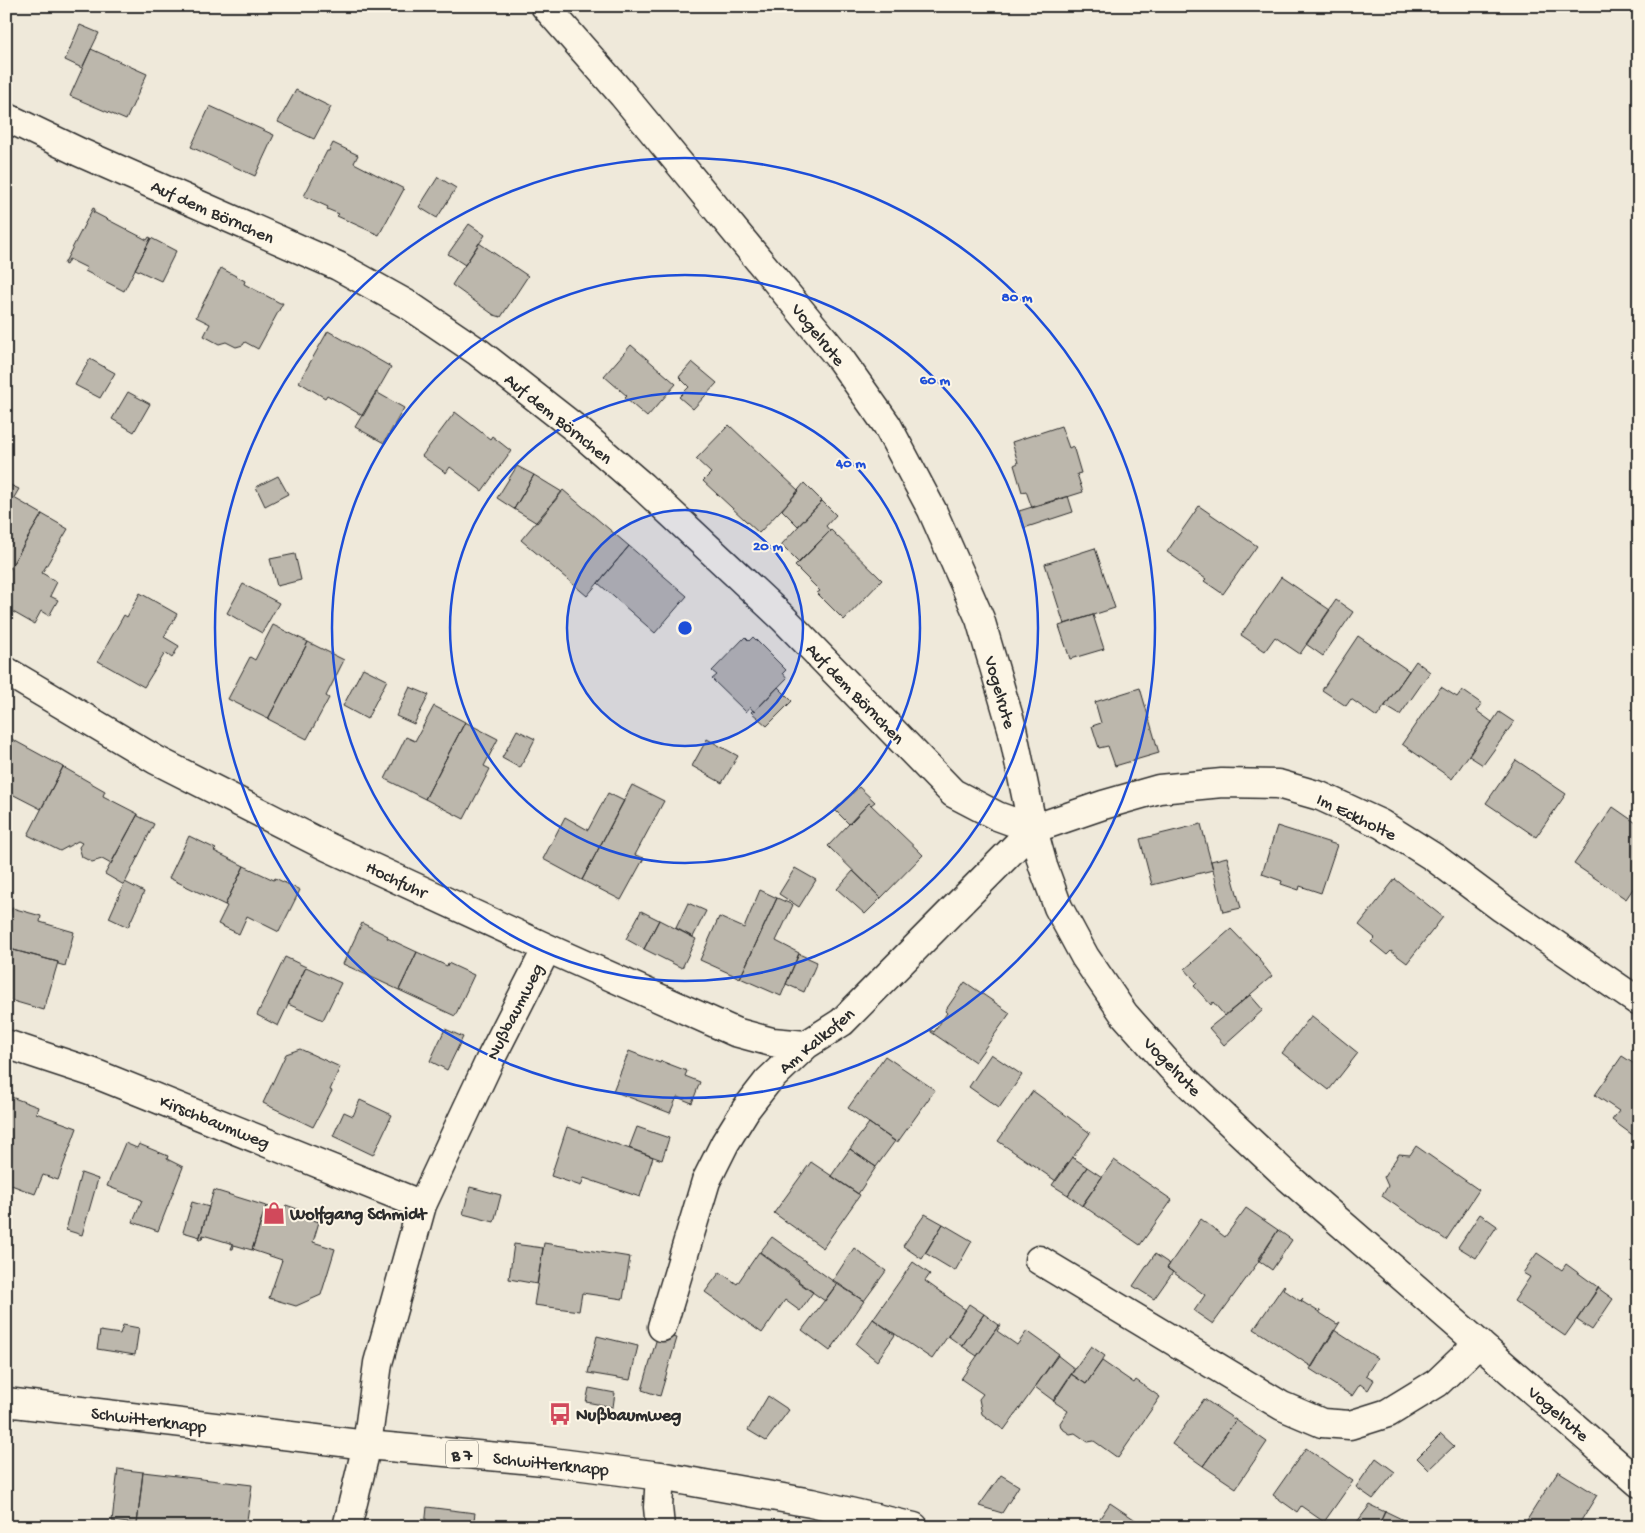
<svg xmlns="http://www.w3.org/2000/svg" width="1645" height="1533" viewBox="0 0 1645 1533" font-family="'Gochi Hand',sans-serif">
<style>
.building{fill:#bcb7ac;stroke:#2b2b2b}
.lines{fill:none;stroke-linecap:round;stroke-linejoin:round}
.minor-casing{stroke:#2b2b2b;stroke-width:31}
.major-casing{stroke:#2b2b2b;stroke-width:31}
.minor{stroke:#fcf5e5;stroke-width:28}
.major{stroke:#fcf5e5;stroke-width:28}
.ring{fill:none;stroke:#1d4ed8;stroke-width:2.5}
.labels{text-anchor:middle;stroke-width:4;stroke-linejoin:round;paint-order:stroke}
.shield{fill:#fcf5e5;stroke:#6a6863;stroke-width:1}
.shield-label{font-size:16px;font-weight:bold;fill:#2b2b2b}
.street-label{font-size:18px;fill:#2b2b2b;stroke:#fcf5e5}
.poi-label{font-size:18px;font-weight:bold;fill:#2b2b2b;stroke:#fcf5e5;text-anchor:start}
.centre{fill:#1d4ed8;stroke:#fcf5e5;stroke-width:2.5}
.ring-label{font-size:15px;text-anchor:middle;font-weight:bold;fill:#1d4ed8;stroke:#fcf5e5;stroke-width:4;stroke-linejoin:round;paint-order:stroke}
</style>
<rect width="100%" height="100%" fill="#efe9da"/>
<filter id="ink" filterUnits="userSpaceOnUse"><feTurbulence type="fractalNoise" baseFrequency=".02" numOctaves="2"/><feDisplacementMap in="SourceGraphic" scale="10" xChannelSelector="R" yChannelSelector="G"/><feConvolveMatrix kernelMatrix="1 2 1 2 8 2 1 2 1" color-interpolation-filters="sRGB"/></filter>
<g filter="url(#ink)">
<path class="building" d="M 80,25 L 99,33 L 82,68 L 65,60 Z
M 91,49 L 147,74 L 126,120 L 70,96 Z
M 296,90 L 331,107 L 314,139 L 278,122 Z
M 210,106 L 274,135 L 255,176 L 191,147 Z
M 333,143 L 358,155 L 354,163 L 404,189 L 379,235 L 337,216 L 339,214 L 327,209 L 328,207 L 304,196 L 327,151 L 329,151 Z
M 438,177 L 456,188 L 437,218 L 419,207 Z
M 93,208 L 95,209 L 93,212 L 147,240 L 149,237 L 151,238 L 124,291 L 85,271 L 87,268 L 69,259 L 66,265 L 64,264 Z
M 469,224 L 485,235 L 465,265 L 448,254 Z
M 151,238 L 176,251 L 161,281 L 135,269 Z
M 479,243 L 528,276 L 501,317 L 494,315 L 452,285 Z
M 221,268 L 245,281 L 244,284 L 280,303 L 283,303 L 258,349 L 245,342 L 243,345 L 236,347 L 226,342 L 219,344 L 204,336 L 210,324 L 196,317 Z
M 328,331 L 391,367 L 363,416 L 327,395 L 325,398 L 299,382 Z
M 631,345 L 676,384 L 647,417 L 625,398 L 627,396 L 604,376 Z
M 90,359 L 115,373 L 100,398 L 75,385 Z
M 692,362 L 717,383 L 693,409 L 679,397 L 689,387 L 679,377 Z
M 128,392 L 150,404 L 134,432 L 112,419 Z
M 376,392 L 404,408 L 384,443 L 355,427 Z
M 455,412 L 490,439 L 492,436 L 511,451 L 482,491 L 450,467 L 446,473 L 422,456 Z
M 729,425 L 799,491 L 759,533 L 703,481 L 711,473 L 696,459 Z
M 1061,426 L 1069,448 L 1073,446 L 1081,473 L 1077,474 L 1083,492 L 1032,508 L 1026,491 L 1022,492 L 1014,465 L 1018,463 L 1012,442 Z
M 517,466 L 534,475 L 514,509 L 497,498 Z
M 534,475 L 562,492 L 537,523 L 514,509 Z
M 278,476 L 288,494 L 265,506 L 256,487 Z
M 6,483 L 19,489 L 6,511 Z
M 804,483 L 822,501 L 798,526 L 782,510 Z
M 563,490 L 629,546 L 587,596 L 521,540 Z
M 1068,496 L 1073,512 L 1024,528 L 1019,511 Z
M 14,498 L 42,514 L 6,575 L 6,511 Z
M 822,501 L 836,515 L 826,526 L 830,531 L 799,563 L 781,545 Z
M 1199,506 L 1257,546 L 1223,594 L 1204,581 L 1206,579 L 1167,552 Z
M 42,514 L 68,529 L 42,573 L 57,582 L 50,596 L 58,600 L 49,616 L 41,611 L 34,624 L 6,608 L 6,575 Z
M 831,530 L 882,580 L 844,620 L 817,593 L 820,591 L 795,566 Z
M 629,546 L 687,596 L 655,633 L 598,583 Z
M 1095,548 L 1115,608 L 1064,624 L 1045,564 Z
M 295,554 L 301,580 L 277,586 L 270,559 Z
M 1281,577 L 1330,610 L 1300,654 L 1275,637 L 1265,651 L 1241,635 Z
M 243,584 L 279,603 L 262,633 L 227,613 Z
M 140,593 L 177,614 L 164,637 L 179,646 L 172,658 L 165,653 L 144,687 L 98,661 L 124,615 L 127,617 Z
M 1336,600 L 1353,612 L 1323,656 L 1306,644 Z
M 1093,615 L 1104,649 L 1070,659 L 1059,626 Z
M 273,625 L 308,642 L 268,719 L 228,699 L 250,657 L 255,660 Z
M 1358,636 L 1409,671 L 1377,717 L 1351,699 L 1346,706 L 1322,690 Z
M 745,637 L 749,641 L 753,637 L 786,670 L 783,673 L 787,678 L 754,712 L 750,707 L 746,712 L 712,679 L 717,675 L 712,671 Z
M 308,642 L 344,660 L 326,696 L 329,698 L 307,739 L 268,719 Z
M 1416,661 L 1430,672 L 1400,715 L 1385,706 Z
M 363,668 L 387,680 L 367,719 L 343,706 Z
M 410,687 L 429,695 L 414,724 L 396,716 Z
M 778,687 L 792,701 L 767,726 L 751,712 L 753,710 L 754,712 Z
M 1441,687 L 1457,697 L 1462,690 L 1482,704 L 1477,711 L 1492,722 L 1452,779 L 1402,744 Z
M 1140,688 L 1159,753 L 1115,766 L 1108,746 L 1099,748 L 1092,726 L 1101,723 L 1095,702 Z
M 434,706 L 465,722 L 425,799 L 385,779 L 406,737 L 415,741 Z
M 1499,712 L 1514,722 L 1483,765 L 1469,756 Z
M 465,722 L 498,739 L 484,766 L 490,769 L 464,819 L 425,799 Z
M 517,730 L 535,739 L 520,768 L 502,758 Z
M 6,736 L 63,767 L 41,809 L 6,791 Z
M 707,739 L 738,756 L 722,783 L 692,766 Z
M 1516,760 L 1566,794 L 1536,837 L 1486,803 Z
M 63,767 L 105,791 L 103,796 L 138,814 L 111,864 L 102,859 L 92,862 L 82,857 L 79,847 L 82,843 L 78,841 L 60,851 L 28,835 Z
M 632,785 L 664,801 L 635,855 L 644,858 L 621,900 L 582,880 Z
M 859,787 L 875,802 L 871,805 L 869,803 L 849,824 L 835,810 Z
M 608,793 L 624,801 L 582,880 L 543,859 L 565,817 L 588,830 Z
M 869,803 L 923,855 L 881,898 L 828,846 Z
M 1613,807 L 1639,825 L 1639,880 L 1626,899 L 1574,864 Z
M 138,814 L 138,816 L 154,824 L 124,885 L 105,874 Z
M 1201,824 L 1213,870 L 1152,885 L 1140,839 Z
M 1277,826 L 1337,845 L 1321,893 L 1300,886 L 1299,890 L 1281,884 L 1282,881 L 1262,874 Z
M 189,836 L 216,849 L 214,851 L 244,866 L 225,905 L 169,878 Z
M 1227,857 L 1241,908 L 1223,912 L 1211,861 Z
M 244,866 L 274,880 L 275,878 L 300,890 L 279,932 L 247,916 L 239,934 L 218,924 L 227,906 L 225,905 Z
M 795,868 L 816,880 L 799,907 L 779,894 Z
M 853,871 L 881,898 L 865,914 L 837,889 Z
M 1395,879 L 1443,917 L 1407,963 L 1391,951 L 1387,955 L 1371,942 L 1375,938 L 1359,925 Z
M 125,882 L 144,892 L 128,927 L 109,918 Z
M 760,890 L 777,898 L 740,978 L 700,960 L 719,917 L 744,928 Z
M 777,898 L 793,905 L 776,941 L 799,953 L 781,996 L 740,978 Z
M 688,903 L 706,911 L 693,937 L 676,928 Z
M 12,908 L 41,916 L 40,922 L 74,932 L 65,966 L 58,964 L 58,962 L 6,948 L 6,927 Z
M 641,911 L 659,920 L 644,949 L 626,939 Z
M 659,920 L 696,939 L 682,968 L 644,949 Z
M 362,923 L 388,936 L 387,938 L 417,952 L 399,990 L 343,964 Z
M 1231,929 L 1260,959 L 1259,960 L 1272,976 L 1225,1016 L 1213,1002 L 1211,1005 L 1194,986 L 1197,983 L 1185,969 Z
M 6,948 L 58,962 L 44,1010 L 6,999 Z
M 417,952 L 447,966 L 448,963 L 474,975 L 455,1016 L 399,990 Z
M 799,954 L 817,962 L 804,992 L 786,984 Z
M 285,957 L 306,967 L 278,1026 L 257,1015 Z
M 306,967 L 341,983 L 323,1020 L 288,1004 Z
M 965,982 L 1010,1013 L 975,1062 L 931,1032 L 931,1030 L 934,1032 L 947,1013 L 945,1011 Z
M 1250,995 L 1263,1010 L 1224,1045 L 1209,1028 Z
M 1311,1016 L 1312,1016 L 1358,1053 L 1329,1090 L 1282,1053 Z
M 445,1029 L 463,1037 L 447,1070 L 430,1061 Z
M 300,1049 L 340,1067 L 330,1090 L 332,1091 L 313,1127 L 263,1103 L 286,1054 Z
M 629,1051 L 660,1063 L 661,1061 L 687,1071 L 685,1076 L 700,1082 L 692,1103 L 677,1097 L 670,1113 L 613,1091 Z
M 991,1054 L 1022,1075 L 999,1108 L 969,1087 Z
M 885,1056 L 935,1090 L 897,1143 L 848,1108 Z
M 1622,1056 L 1639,1067 L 1639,1129 L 1634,1136 L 1612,1120 L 1619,1111 L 1595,1095 Z
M 1033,1091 L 1090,1133 L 1056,1181 L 998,1141 Z
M 6,1095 L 38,1107 L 36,1113 L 77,1128 L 58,1180 L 43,1175 L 35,1194 L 6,1183 Z
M 360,1100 L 392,1115 L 373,1155 L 333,1136 L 344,1112 L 353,1116 Z
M 869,1123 L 895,1141 L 876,1167 L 850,1149 Z
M 567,1127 L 653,1157 L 640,1197 L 584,1178 L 581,1186 L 551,1176 Z
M 637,1127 L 669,1138 L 662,1160 L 629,1148 Z
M 125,1143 L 137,1148 L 139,1144 L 168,1156 L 167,1159 L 183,1167 L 158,1231 L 133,1222 L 142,1200 L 107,1186 Z
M 1416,1146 L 1479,1190 L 1446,1240 L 1382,1196 L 1388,1186 L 1384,1177 L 1399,1154 L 1410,1155 Z
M 850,1149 L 876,1167 L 858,1194 L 831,1176 Z
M 1072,1157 L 1087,1167 L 1068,1195 L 1052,1185 Z
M 1114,1160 L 1172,1200 L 1140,1245 L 1082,1205 Z
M 811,1162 L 860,1195 L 823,1248 L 774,1213 Z
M 1087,1167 L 1102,1177 L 1082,1206 L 1068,1195 Z
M 81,1173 L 98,1179 L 82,1235 L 66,1230 Z
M 470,1187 L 501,1195 L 494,1222 L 463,1214 Z
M 214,1190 L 266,1206 L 252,1250 L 234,1245 L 233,1249 L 231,1249 L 233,1244 L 203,1235 L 202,1239 L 199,1239 Z
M 192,1202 L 209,1207 L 200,1237 L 183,1232 Z
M 286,1205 L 303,1211 L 301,1216 L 319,1222 L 313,1242 L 335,1249 L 321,1295 L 296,1306 L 269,1298 L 282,1260 L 252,1250 L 266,1206 L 284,1211 Z
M 1246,1208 L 1278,1230 L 1259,1261 L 1213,1324 L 1194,1311 L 1205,1295 L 1167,1268 L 1201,1219 L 1225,1237 Z
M 925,1214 L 943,1224 L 922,1259 L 903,1246 Z
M 1480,1214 L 1497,1226 L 1476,1258 L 1458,1247 Z
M 943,1224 L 972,1241 L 955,1271 L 925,1253 Z
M 1278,1230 L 1292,1240 L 1272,1270 L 1258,1260 Z
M 772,1237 L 837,1284 L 825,1301 L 798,1282 L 799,1280 L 760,1252 Z
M 544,1243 L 630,1257 L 623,1299 L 582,1293 L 579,1311 L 534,1305 Z
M 514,1244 L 543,1248 L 537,1284 L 509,1279 Z
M 854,1248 L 886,1271 L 864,1301 L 833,1280 Z
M 759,1252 L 813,1292 L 800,1311 L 785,1300 L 762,1333 L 705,1292 L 720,1272 L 737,1284 Z
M 1537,1253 L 1562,1270 L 1566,1264 L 1599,1288 L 1565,1336 L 1514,1301 L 1530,1277 L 1523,1273 Z
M 1155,1254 L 1170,1264 L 1167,1268 L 1173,1272 L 1154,1299 L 1133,1286 Z
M 913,1262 L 930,1274 L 925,1281 L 966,1310 L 932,1359 L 873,1319 Z
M 837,1284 L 864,1301 L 830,1351 L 802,1330 Z
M 1284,1285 L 1285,1286 L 1283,1289 L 1300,1301 L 1303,1298 L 1301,1301 L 1319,1312 L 1320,1310 L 1320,1313 L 1337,1324 L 1340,1322 L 1312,1367 L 1254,1329 Z
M 1598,1288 L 1613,1299 L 1592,1330 L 1577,1320 Z
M 969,1304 L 984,1314 L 962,1346 L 948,1336 Z
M 984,1314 L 999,1325 L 977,1356 L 962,1346 Z
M 873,1319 L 895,1335 L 877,1361 L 856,1344 Z
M 123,1325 L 139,1328 L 135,1355 L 97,1349 L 100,1331 L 120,1334 Z
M 999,1325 L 1001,1325 L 997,1331 L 1017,1345 L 1027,1331 L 1059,1354 L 1004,1430 L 982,1414 L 979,1399 L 983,1394 L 961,1379 Z
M 1334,1330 L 1377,1358 L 1366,1375 L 1374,1380 L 1368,1390 L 1360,1384 L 1352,1396 L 1310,1369 Z
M 658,1334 L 677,1338 L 660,1396 L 642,1390 Z
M 597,1336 L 638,1346 L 630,1380 L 588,1373 Z
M 1091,1346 L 1105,1356 L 1086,1384 L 1071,1374 Z
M 1057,1355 L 1075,1369 L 1054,1401 L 1035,1387 Z
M 1102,1361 L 1134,1383 L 1136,1380 L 1160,1397 L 1118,1458 L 1094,1441 L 1088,1442 L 1075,1433 L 1070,1434 L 1061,1428 L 1060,1423 L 1068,1411 L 1053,1401 L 1071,1374 L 1086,1384 Z
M 589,1388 L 615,1393 L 613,1407 L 586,1402 Z
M 768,1396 L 789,1410 L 766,1441 L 748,1430 Z
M 1204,1399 L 1236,1420 L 1203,1466 L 1172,1444 Z
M 1236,1420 L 1267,1442 L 1236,1488 L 1203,1466 Z
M 1441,1434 L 1454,1446 L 1429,1470 L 1417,1458 Z
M 1306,1448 L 1353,1481 L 1324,1522 L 1301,1506 L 1297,1512 L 1273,1495 Z
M 1376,1458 L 1395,1472 L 1373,1499 L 1356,1487 Z
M 118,1469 L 143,1472 L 137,1524 L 112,1521 Z
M 1558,1471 L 1597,1495 L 1577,1527 L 1538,1527 L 1527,1520 Z
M 143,1472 L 252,1485 L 246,1527 L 155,1527 L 137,1525 Z
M 1001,1475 L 1019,1486 L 1002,1513 L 979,1506 Z
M 1110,1503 L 1137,1521 L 1133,1527 L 1094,1527 Z
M 1370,1505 L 1385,1512 L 1378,1527 L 1353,1527 Z
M 427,1507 L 475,1513 L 473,1527 L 425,1527 Z
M 1385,1511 L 1418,1527 L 1378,1527 Z"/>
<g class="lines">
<defs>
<path id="minor" d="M 545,6 L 623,95 L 841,360 L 887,425 L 932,510 L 980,619 L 1012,728 L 1033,829 L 1043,866 L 1058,907 L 1085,957 L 1124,1014 L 1171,1067 L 1289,1178 L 1639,1483
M 6,117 L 79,152 L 338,266 L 410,306 L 478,352 L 575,428 L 642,486 L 783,618 L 953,793 L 997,816 L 1033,829
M 6,671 L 156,760 L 328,847 L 547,948 L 735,1032 L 772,1042 L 806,1045
M 6,1044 L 91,1072 L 422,1205
M 1039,1260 L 1282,1406 L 1322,1423 L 1350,1425 L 1388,1413 L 1437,1383 L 1479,1343
M 662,1327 L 706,1181 L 725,1143 L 746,1109 L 767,1082 L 806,1045 L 842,1022 L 1033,829 L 1103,805 L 1159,789 L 1222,783 L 1278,784 L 1320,796 L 1381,824 L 1435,858 L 1502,908 L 1639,1002
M 660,1476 L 658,1507 L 660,1527
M 347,1527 L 367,1445 L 378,1363 L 422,1205 L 490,1060 L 547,948"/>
<path id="major" d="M 6,1402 L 367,1445 L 544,1461 L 660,1476 L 811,1503 L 914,1527"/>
</defs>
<use href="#minor" class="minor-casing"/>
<use href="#major" class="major-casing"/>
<use href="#minor" class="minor"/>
<use href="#major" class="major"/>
</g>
</g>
<circle cx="685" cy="628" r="118" fill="#1d4ed8" fill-opacity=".12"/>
<g class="ring">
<circle cx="685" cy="628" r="118"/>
<circle cx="685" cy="628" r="235"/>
<circle cx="685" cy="628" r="353"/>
<circle cx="685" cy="628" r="470"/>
</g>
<defs>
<symbol id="shop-bare" viewBox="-9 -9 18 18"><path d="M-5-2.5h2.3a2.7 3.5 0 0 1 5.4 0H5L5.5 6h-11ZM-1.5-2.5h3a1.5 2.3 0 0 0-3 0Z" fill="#d1495b" stroke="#fcf5e5" stroke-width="2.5" paint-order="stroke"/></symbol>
<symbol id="bus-bare" viewBox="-9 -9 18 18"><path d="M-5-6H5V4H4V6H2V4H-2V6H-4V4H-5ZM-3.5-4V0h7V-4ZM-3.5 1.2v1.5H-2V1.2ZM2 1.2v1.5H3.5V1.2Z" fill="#d1495b" stroke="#fcf5e5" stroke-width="2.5" paint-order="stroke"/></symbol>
</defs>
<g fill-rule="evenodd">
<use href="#shop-bare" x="258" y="1197" width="32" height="32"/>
<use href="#bus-bare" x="544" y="1398" width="32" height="32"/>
</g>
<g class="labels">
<rect class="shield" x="446" y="1440.5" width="32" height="27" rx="4"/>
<g class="shield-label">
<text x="462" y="1460">B 7</text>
</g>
<g class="street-label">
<text transform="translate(213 211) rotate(24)" y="6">Auf dem Börnchen</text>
<text transform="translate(819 334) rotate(51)" y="6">Vogelrute</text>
<text transform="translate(559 418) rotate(39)" y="6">Auf dem Börnchen</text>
<text transform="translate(1001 692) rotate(74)" y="6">Vogelrute</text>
<text transform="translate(856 693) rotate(46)" y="6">Auf dem Börnchen</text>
<text transform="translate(1357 816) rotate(26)" y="6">Im Eckholte</text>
<text transform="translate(397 879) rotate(25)" y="6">Hochfuhr</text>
<text transform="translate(514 1011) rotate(-63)" y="6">Nußbaumweg</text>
<text transform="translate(816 1040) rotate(-40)" y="6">Am Kalkofen</text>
<text transform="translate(1173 1066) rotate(46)" y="6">Vogelrute</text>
<text transform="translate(215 1121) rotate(22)" y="6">Kirschbaumweg</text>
<text transform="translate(1559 1413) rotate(41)" y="6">Vogelrute</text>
<text transform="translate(149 1419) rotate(7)" y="6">Schwitterknapp</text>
<text transform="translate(551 1463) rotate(6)" y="6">Schwitterknapp</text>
</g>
<g class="poi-label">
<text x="290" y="1219">Wolfgang Schmidt</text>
<text x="576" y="1420">Nußbaumweg</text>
</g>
</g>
<circle cx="685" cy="628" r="8" class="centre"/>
<g class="ring-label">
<text x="1017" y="301">80 m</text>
<text x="935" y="384">60 m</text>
<text x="851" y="467">40 m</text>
<text x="768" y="550">20 m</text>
</g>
<rect width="1645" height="1533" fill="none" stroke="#fcf5e5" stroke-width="25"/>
<rect x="12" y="12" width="1620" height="1508" fill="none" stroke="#2b2b2b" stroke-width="2" filter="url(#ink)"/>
</svg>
